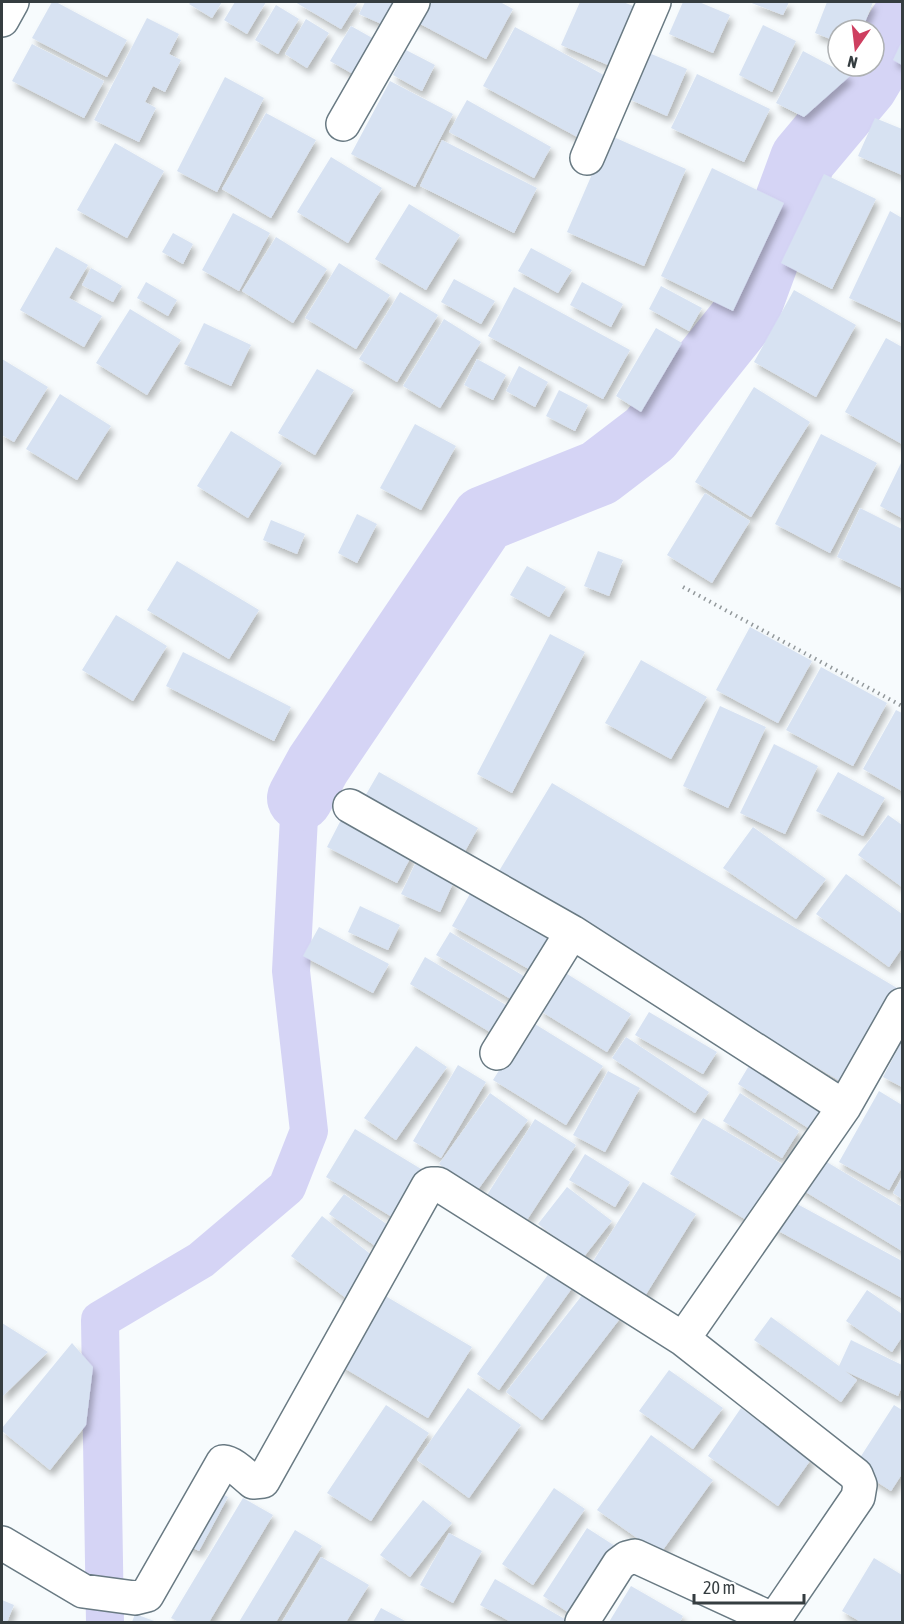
<svg xmlns="http://www.w3.org/2000/svg" width="904" height="1624" viewBox="0 0 904 1624" font-family="'Asap Condensed',sans-serif">
<style>
.lines{fill:none;stroke-linecap:round;stroke-linejoin:round}
.canal{stroke:#d5d4f5;stroke-width:38}
.river{stroke:#d5d4f5;stroke-width:66}
.building{fill:#d7e2f2;filter:url(#shadow)}
.minor-casing{stroke:#697a83;stroke-width:36}
.path{stroke:#92989b;stroke-width:4;stroke-dasharray:1.5 4.5;stroke-linecap:butt}
.minor{stroke:#fff;stroke-width:33}
</style>
<defs>
<filter id="shadow"><feDropShadow dx="3.5" dy="6" stdDeviation="3" flood-color="#0004"/></filter>
</defs>
<rect width="100%" height="100%" fill="#f7fbfd"/>
<g class="lines">
<path class="canal" d="M 105,1622 L 100,1320 L 201,1260 L 287,1187 L 309,1131 L 291,971 L 300,798"/>
<path class="river" d="M 300,798 L 318,765 L 484,519 L 599,473 L 650,434 L 746,314 L 803,159 L 865,85 L 902,23"/>
</g>
<path class="building" d="M 52,2 L 56,2 L 127,40 L 107,77 L 32,38 Z
M 191,2 L 222,2 L 212,18 L 189,4 Z
M 235,2 L 266,2 L 247,34 L 224,20 Z
M 295,2 L 358,2 L 341,29 Z
M 365,2 L 393,2 L 396,3 L 386,26 L 359,14 Z
M 420,2 L 500,2 L 513,9 L 486,59 L 411,19 Z
M 580,2 L 623,2 L 641,9 L 615,68 L 561,45 Z
M 683,2 L 699,2 L 730,15 L 713,53 L 669,34 Z
M 749,2 L 789,2 L 783,15 Z
M 827,2 L 873,2 L 862,30 L 838,30 L 838,42 L 815,33 Z
M 276,5 L 299,19 L 278,54 L 255,40 Z
M 147,18 L 179,34 L 169,54 L 181,60 L 165,92 L 153,86 L 145,102 L 156,108 L 139,142 L 94,120 Z
M 306,19 L 329,33 L 307,68 L 285,54 Z
M 763,25 L 796,41 L 772,92 L 739,75 Z
M 351,26 L 374,39 L 353,74 L 330,61 Z
M 515,27 L 613,80 L 581,139 L 483,86 Z
M 902,41 L 902,65 L 893,60 Z
M 32,44 L 104,81 L 84,118 L 12,81 Z
M 406,50 L 435,65 L 422,91 L 393,75 Z
M 803,51 L 850,76 L 804,117 L 776,103 Z
M 649,53 L 687,69 L 667,116 L 629,99 Z
M 697,74 L 770,109 L 744,162 L 671,128 Z
M 225,77 L 264,98 L 217,192 L 177,171 Z
M 390,81 L 453,114 L 415,187 L 351,154 Z
M 467,100 L 551,147 L 534,178 L 449,132 Z
M 266,113 L 316,140 L 271,218 L 222,189 Z
M 875,118 L 902,129 L 902,175 L 858,156 Z
M 609,135 L 686,169 L 644,266 L 567,232 Z
M 442,140 L 537,188 L 514,233 L 420,186 Z
M 115,143 L 164,171 L 127,238 L 77,210 Z
M 331,157 L 382,188 L 348,243 L 297,212 Z
M 712,168 L 784,203 L 733,311 L 661,276 Z
M 824,174 L 876,199 L 832,289 L 781,263 Z
M 409,204 L 460,235 L 426,290 L 375,259 Z
M 890,211 L 902,218 L 902,323 L 849,298 Z
M 233,213 L 270,233 L 239,291 L 202,270 Z
M 173,233 L 193,244 L 183,264 L 162,252 Z
M 276,237 L 327,269 L 293,323 L 242,291 Z
M 56,247 L 88,265 L 69,298 L 102,316 L 84,347 L 20,310 Z
M 531,248 L 572,270 L 558,293 L 518,271 Z
M 339,263 L 390,295 L 356,349 L 305,318 Z
M 91,268 L 122,286 L 113,302 L 82,285 Z
M 454,279 L 495,301 L 481,324 L 441,302 Z
M 146,282 L 177,300 L 168,316 L 137,298 Z
M 582,282 L 623,304 L 611,327 L 570,305 Z
M 661,286 L 702,308 L 689,331 L 649,309 Z
M 514,287 L 630,350 L 603,399 L 488,336 Z
M 794,290 L 856,325 L 816,397 L 754,362 Z
M 400,292 L 438,315 L 397,382 L 359,359 Z
M 130,309 L 181,340 L 147,395 L 96,363 Z
M 444,319 L 481,342 L 440,408 L 403,386 Z
M 204,323 L 251,345 L 231,386 L 184,364 Z
M 656,328 L 682,343 L 641,412 L 616,396 Z
M 886,338 L 902,347 L 902,444 L 845,412 Z
M 2,359 L 48,387 L 14,442 L 2,435 Z
M 477,359 L 506,375 L 493,400 L 464,385 Z
M 519,366 L 548,382 L 535,407 L 506,391 Z
M 317,369 L 354,390 L 315,455 L 278,433 Z
M 754,387 L 810,422 L 751,517 L 695,482 Z
M 559,390 L 588,405 L 575,431 L 546,416 Z
M 60,394 L 111,426 L 77,480 L 26,449 Z
M 415,424 L 456,446 L 421,510 L 380,488 Z
M 231,431 L 282,463 L 248,518 L 197,486 Z
M 821,434 L 877,463 L 830,553 L 775,524 Z
M 902,461 L 902,518 L 880,506 Z
M 705,493 L 750,521 L 712,583 L 667,555 Z
M 860,508 L 902,529 L 902,588 L 837,557 Z
M 357,514 L 377,524 L 357,563 L 338,553 Z
M 271,520 L 305,534 L 297,554 L 263,540 Z
M 598,551 L 623,560 L 609,596 L 584,586 Z
M 177,561 L 259,610 L 229,659 L 147,610 Z
M 527,566 L 566,587 L 549,617 L 510,595 Z
M 116,615 L 167,646 L 133,701 L 82,670 Z
M 750,627 L 812,661 L 778,723 L 716,690 Z
M 550,634 L 585,652 L 512,793 L 477,774 Z
M 183,652 L 291,707 L 274,741 L 166,686 Z
M 641,660 L 707,697 L 671,759 L 605,723 Z
M 821,667 L 887,703 L 853,766 L 786,730 Z
M 720,706 L 766,727 L 728,808 L 683,786 Z
M 896,710 L 902,713 L 902,791 L 863,769 Z
M 774,744 L 818,766 L 785,834 L 740,813 Z
M 379,772 L 478,828 L 460,860 L 360,805 Z
M 838,772 L 885,798 L 863,836 L 816,811 Z
M 552,783 L 902,991 L 845,1084 L 496,876 Z
M 888,815 L 902,825 L 902,887 L 858,855 Z
M 343,816 L 413,853 L 397,883 L 327,847 Z
M 753,827 L 826,879 L 796,919 L 723,868 Z
M 415,864 L 454,881 L 440,912 L 401,894 Z
M 846,874 L 902,914 L 902,948 L 889,967 L 816,914 Z
M 471,892 L 554,938 L 534,972 L 452,926 Z
M 360,906 L 400,925 L 388,950 L 348,932 Z
M 319,927 L 389,964 L 373,993 L 303,956 Z
M 450,932 L 527,978 L 514,1001 L 436,955 Z
M 425,957 L 511,1008 L 495,1035 L 410,984 Z
M 564,972 L 631,1014 L 607,1052 L 539,1010 Z
M 649,1012 L 717,1052 L 703,1074 L 635,1035 Z
M 530,1021 L 603,1066 L 566,1125 L 493,1080 Z
M 626,1037 L 709,1092 L 695,1113 L 612,1058 Z
M 902,1041 L 902,1087 L 883,1077 Z
M 416,1046 L 447,1067 L 396,1140 L 364,1118 Z
M 753,1059 L 829,1106 L 813,1131 L 738,1084 Z
M 458,1065 L 486,1082 L 441,1158 L 413,1141 Z
M 608,1071 L 640,1088 L 605,1152 L 573,1135 Z
M 879,1091 L 902,1105 L 902,1167 L 889,1190 L 839,1162 Z
M 490,1093 L 528,1120 L 477,1191 L 439,1164 Z
M 740,1093 L 799,1131 L 782,1158 L 723,1121 Z
M 703,1118 L 782,1164 L 748,1221 L 670,1174 Z
M 535,1119 L 576,1145 L 527,1220 L 487,1195 Z
M 355,1129 L 426,1172 L 397,1220 L 326,1177 Z
M 585,1154 L 630,1182 L 615,1207 L 569,1180 Z
M 815,1155 L 902,1207 L 902,1251 L 796,1186 Z
M 902,1177 L 902,1199 L 893,1193 Z
M 643,1182 L 696,1214 L 645,1296 L 592,1263 Z
M 567,1187 L 612,1221 L 583,1258 L 538,1224 Z
M 344,1194 L 395,1230 L 381,1250 L 329,1214 Z
M 788,1199 L 902,1261 L 902,1298 L 773,1228 Z
M 322,1216 L 378,1260 L 347,1299 L 291,1256 Z
M 552,1269 L 575,1284 L 499,1390 L 477,1374 Z
M 587,1289 L 622,1316 L 542,1420 L 506,1392 Z
M 867,1290 L 902,1314 L 902,1337 L 892,1352 L 846,1321 Z
M 382,1294 L 472,1347 L 428,1418 L 339,1365 Z
M 771,1317 L 839,1366 L 851,1340 L 902,1365 L 902,1386 L 898,1396 L 845,1371 L 857,1380 L 841,1402 L 754,1340 Z
M 2,1323 L 48,1352 L 2,1397 Z
M 72,1343 L 93,1367 L 86,1425 L 50,1470 L 2,1431 L 2,1428 Z
M 669,1370 L 723,1408 L 693,1449 L 639,1411 Z
M 468,1388 L 521,1425 L 469,1498 L 417,1460 Z
M 386,1405 L 429,1433 L 371,1521 L 327,1493 Z
M 894,1405 L 902,1410 L 902,1474 L 891,1491 L 854,1467 Z
M 741,1408 L 812,1458 L 778,1506 L 708,1456 Z
M 651,1435 L 713,1480 L 660,1554 L 597,1510 Z
M 211,1488 L 228,1497 L 199,1551 L 183,1543 Z
M 554,1488 L 585,1509 L 533,1585 L 502,1564 Z
M 243,1498 L 273,1515 L 209,1622 L 179,1622 L 171,1618 Z
M 423,1500 L 452,1523 L 410,1577 L 380,1555 Z
M 587,1528 L 615,1546 L 571,1614 L 543,1596 Z
M 295,1530 L 322,1546 L 276,1622 L 239,1622 Z
M 449,1533 L 482,1551 L 453,1603 L 420,1585 Z
M 321,1557 L 369,1585 L 346,1622 L 282,1622 Z
M 874,1558 L 902,1575 L 902,1622 L 861,1622 L 842,1611 Z
M 495,1579 L 570,1622 L 511,1622 L 480,1605 Z
M 631,1586 L 683,1616 L 680,1622 L 609,1622 Z
M 2,1600 L 14,1605 L 7,1622 L 2,1622 Z
M 381,1608 L 407,1622 L 373,1622 Z
M 135,1614 L 157,1622 L 132,1622 Z"/>
<g class="lines">
<defs>
<path id="minor" d="M 2,20 L 12,2
M 343,124 L 413,2
M 587,158 L 654,2
M 350,806 L 572,932
M 497,1053 L 572,932 L 844,1107
M 2,1543 L 83,1591 L 135,1598 L 147,1595 L 223,1462 C 234,1463 244,1475 253,1482 L 263,1481 L 428,1186 L 431,1184 L 438,1184 L 683,1339 L 844,1107 L 902,1005
M 582,1622 L 619,1564 L 627,1558 L 635,1556 L 774,1620 L 858,1497 L 860,1485 L 856,1475 L 683,1339"/>
</defs>
<use href="#minor" class="minor-casing"/>
<path class="path" d="M 683,587 L 902,706"/>
<use href="#minor" class="minor"/>
</g>
<rect width="904" height="1624" fill="none" stroke="#353d40" stroke-width="6"/>
<g transform="translate(856 48) rotate(194)"><circle r="28" fill="#ffffff" stroke="#aeb1b3" stroke-width="1.5"/>
<path d="M0-4.5L10 22L0 15L-10 22Z" fill="#ce3f60"/>
<text y="-9" font-size="16" font-weight="bold" text-anchor="middle" fill="#353d40">N</text>
</g>
<path d="M694 1594v9h110v-9" fill="none" stroke="#353d40" stroke-width="3"/>
<text x="703" y="1594" font-size="18" fill="#353d40" stroke="#ffffff" stroke-width="4.5" paint-order="stroke">20 m</text>
</svg>
